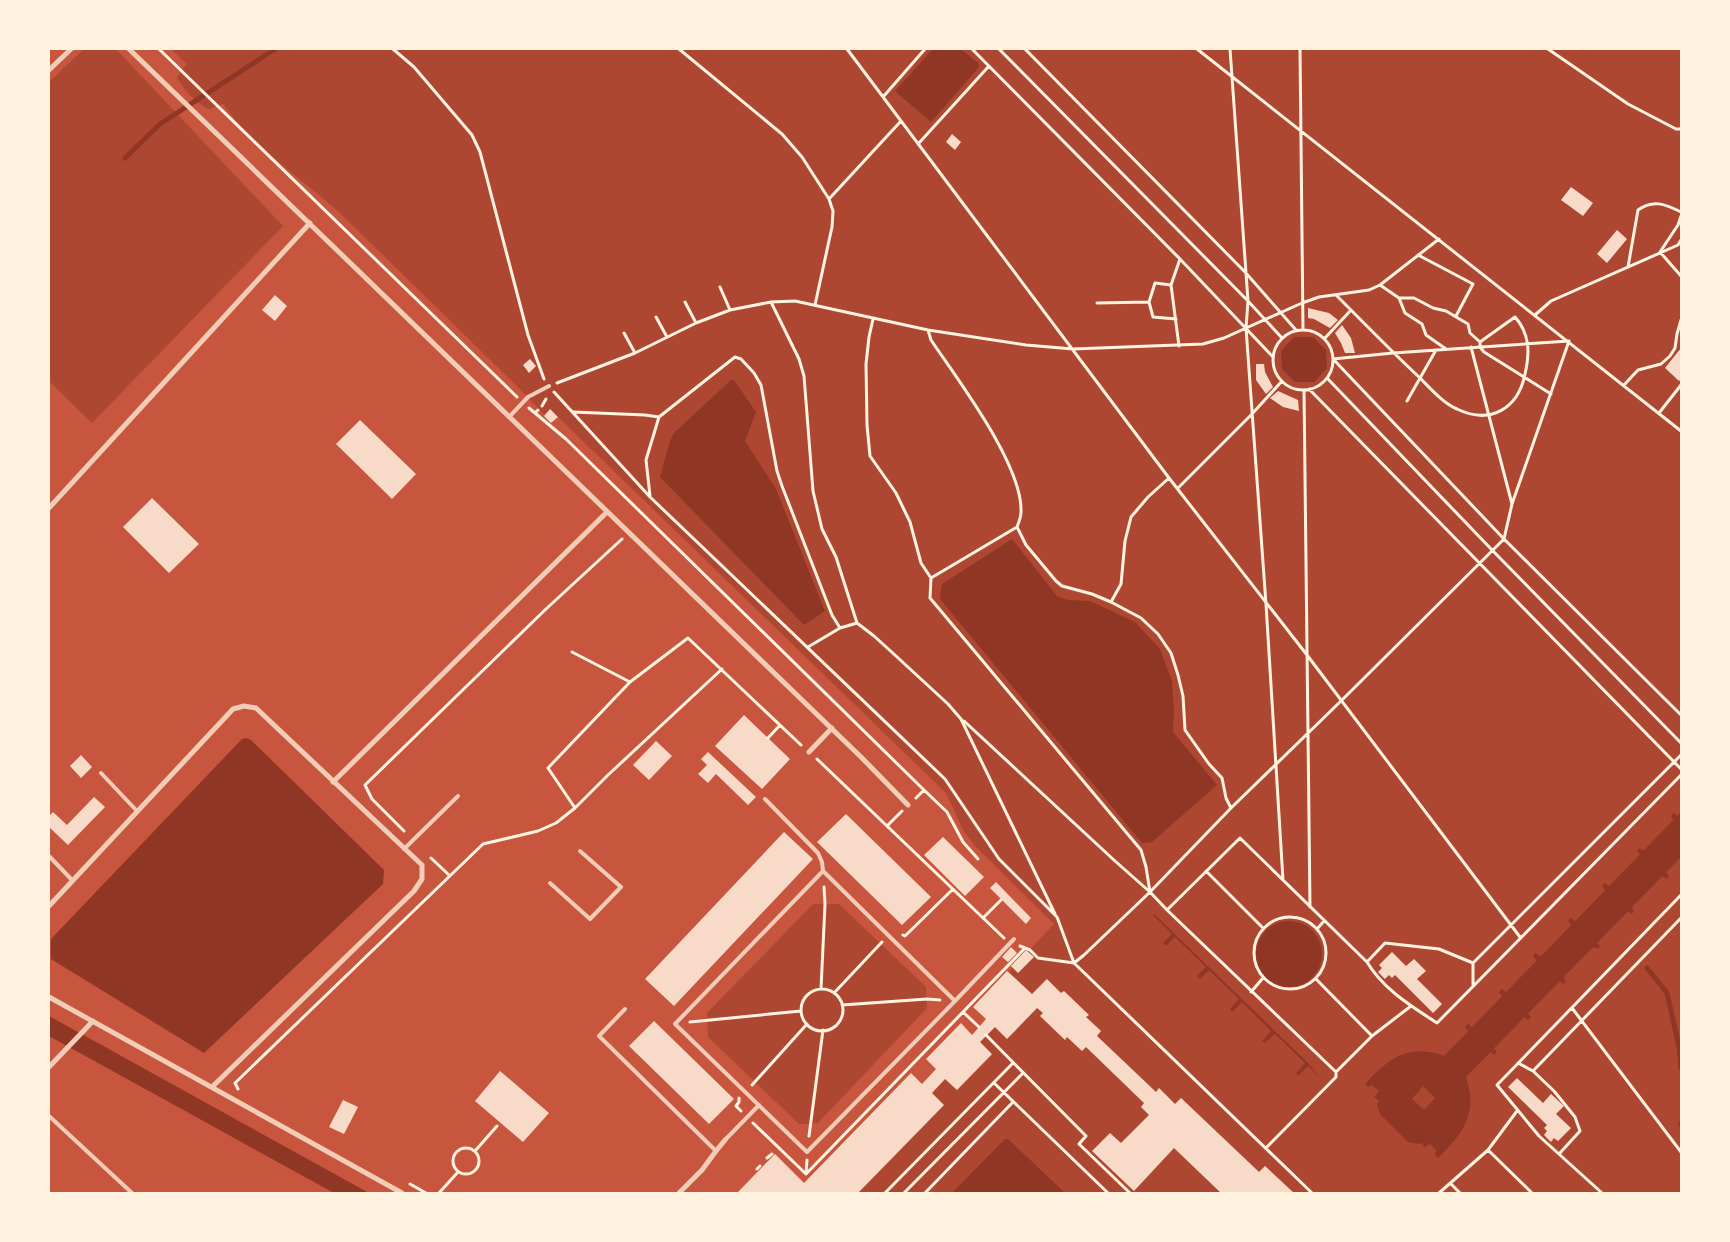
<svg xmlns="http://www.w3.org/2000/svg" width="1730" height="1242" viewBox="0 0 1730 1242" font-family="'PT Sans',sans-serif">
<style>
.green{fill:#ae4732}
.water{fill:#8f3625;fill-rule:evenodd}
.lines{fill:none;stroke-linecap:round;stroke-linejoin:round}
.stream{stroke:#8f3625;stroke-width:5}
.building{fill:#f7dbc8}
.path{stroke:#fff3e0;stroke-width:3}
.service{stroke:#f1ccb7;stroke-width:4}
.minor{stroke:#f1ccb7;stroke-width:5}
</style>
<rect width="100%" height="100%" fill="#c8553d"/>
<path class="green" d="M 84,49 L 116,49 L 283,226 L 92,423 L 49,381 L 49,82 Z
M 171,49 L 1681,49 L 1681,1193 L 1294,1193 L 1265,1166 L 1259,1172 L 1181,1098 L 1175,1104 L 1159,1088 L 1156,1092 L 1097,1036 L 1101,1031 L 1086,1017 L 1089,1015 L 1064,991 L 1061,993 L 1046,979 L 1032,994 L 1009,972 L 1054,924 L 975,846 L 963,830 L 946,793 L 558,417 L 551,423 L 528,397 L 342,215 C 302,178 254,149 223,104 L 209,109 C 194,102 186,92 177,78 L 184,67 L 187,64 Z
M 813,904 L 839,904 L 926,987 L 927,1008 L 818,1123 L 799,1124 L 708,1037 L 707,1013 Z
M 1037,1008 L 1043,1013 L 1041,1016 L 1065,1039 L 1067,1037 L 1082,1051 L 1086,1047 L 1144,1103 L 1149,1115 L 1121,1143 L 1110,1133 L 1093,1152 L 1133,1191 L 1174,1148 L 1221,1193 L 858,1193 L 944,1105 L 932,1093 L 945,1079 L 957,1090 L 992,1055 L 980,1042 L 995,1027 L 1007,1039 Z"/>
<path class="water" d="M 933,49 L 961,49 L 979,64 L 979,67 L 931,122 L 895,91 Z
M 1294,337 L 1313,337 L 1326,350 L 1327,368 L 1314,382 L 1295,382 L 1282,369 L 1281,351 Z
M 731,380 L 734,380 L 756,412 L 745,441 L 776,489 L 825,611 L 804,625 L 660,477 L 670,441 L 674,433 Z
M 1012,539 L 1057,596 L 1068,600 L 1090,601 L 1135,622 L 1160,649 L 1172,681 L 1174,710 L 1173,732 L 1217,785 L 1152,842 L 1142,843 L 940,599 L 942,584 Z
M 246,738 L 251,740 L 384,870 L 383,884 L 204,1053 L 51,959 L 51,939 L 242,739 Z
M 1681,812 L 1681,857 L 1466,1077 C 1478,1113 1464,1133 1438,1158 L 1435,1154 L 1436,1150 L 1430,1144 L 1425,1147 L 1421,1143 L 1418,1144 L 1408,1142 L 1380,1114 L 1377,1105 L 1379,1101 L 1374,1097 L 1379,1091 L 1372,1085 L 1369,1087 L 1365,1084 C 1389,1059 1407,1043 1444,1056 ZM 1423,1086 L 1435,1098 L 1424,1110 L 1412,1099 Z
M 1154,914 L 1308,1063 L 1321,1079 L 1308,1066 L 1298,1076 L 1296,1073 L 1305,1063 L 1275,1034 L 1265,1043 L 1262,1041 L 1271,1031 L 1242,1002 L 1232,1012 L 1230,1009 L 1239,999 L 1209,970 L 1200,979 L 1197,976 L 1206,967 L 1175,937 L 1166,946 L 1163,943 L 1172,934 L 1153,915 Z
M1256 954a33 33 0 1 1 66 0a33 33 0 1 1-66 0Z
M 49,1016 L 369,1193 L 334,1193 L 49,1036 Z
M 1005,1139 L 1008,1139 L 1065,1193 L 952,1193 Z"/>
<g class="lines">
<path class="stream" d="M 125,158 L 160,124 L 275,49
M 1674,816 L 1676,818
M 1640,851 L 1642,853
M 1664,874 L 1666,876
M 1605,886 L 1607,888
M 1630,909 L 1631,911
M 1571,921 L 1573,923
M 1595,945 L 1597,946
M 1536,956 L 1539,959
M 1647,968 L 1667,993 L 1679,1047 L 1681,1068
M 1561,979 L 1563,981
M 1502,992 L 1504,994
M 1526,1015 L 1528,1017
M 1468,1027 L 1470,1029
M 1492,1050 L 1494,1052
M 1681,1123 L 1681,1124"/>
</g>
<path class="building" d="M 952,134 L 961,142 L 955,150 L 946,142 Z
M 1571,187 L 1593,203 L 1583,216 L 1561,200 Z
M 1617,230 L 1627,239 L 1607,263 L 1597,254 Z
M 275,295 L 287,306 L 275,321 L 262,310 Z
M 1308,308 L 1329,313 L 1338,320 L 1330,328 L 1314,319 L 1308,318 Z
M 1342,325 L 1351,338 L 1355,353 L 1345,353 L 1341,343 L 1335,333 Z
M 1681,348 L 1681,379 L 1679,381 L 1665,368 Z
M 530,359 L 536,366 L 529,373 L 523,365 Z
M 1256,364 L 1264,364 L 1265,372 L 1273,387 L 1266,394 L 1256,380 Z
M 1278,391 L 1298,400 L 1299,411 L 1283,407 L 1270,398 Z
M 550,409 L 558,417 L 551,423 L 544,416 Z
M 360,420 L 416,474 L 392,499 L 336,444 Z
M 152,498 L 199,544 L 169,573 L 123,527 Z
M 744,715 L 790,759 L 762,789 L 715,746 Z
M 656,741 L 672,756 L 649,780 L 633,765 Z
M 708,752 L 756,797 L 748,805 L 716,774 L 708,783 L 698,774 L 707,765 L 701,759 Z
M 81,755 L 92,767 L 81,778 L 70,766 Z
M 94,797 L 105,807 L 68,845 L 49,827 L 49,816 L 53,812 L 67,825 Z
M 846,814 L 931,897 L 902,925 L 817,842 Z
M 784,832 L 813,859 L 674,1006 L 645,979 Z
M 943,837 L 984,877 L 965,896 L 924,855 Z
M 996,882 L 1031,918 L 1026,924 L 990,888 Z
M 1011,947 L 1017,953 L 1008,962 L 1002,957 Z
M 1026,950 L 1034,957 L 1018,973 L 1011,966 Z
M 1392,952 L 1406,966 L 1414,959 L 1426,971 L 1417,979 L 1442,1004 L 1433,1013 L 1395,975 L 1392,978 L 1389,975 L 1385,979 L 1378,972 L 1382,968 L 1379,965 Z
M 1007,971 L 1032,994 L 1047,979 L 1061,993 L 1064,991 L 1089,1015 L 1086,1017 L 1101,1031 L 1097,1036 L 1156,1092 L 1159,1088 L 1175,1104 L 1181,1098 L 1259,1172 L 1265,1166 L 1294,1193 L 1221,1193 L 1174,1148 L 1134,1191 L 1092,1151 L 1110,1133 L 1121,1143 L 1149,1115 L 1141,1107 L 1144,1103 L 1086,1047 L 1082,1051 L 1067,1037 L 1065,1040 L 1040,1016 L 1043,1013 L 1037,1008 L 1007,1039 L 995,1027 L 980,1042 L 992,1054 L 957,1090 L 945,1079 L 932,1093 L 944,1105 L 858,1193 L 737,1193 L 775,1154 L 804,1183 L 911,1073 L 922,1084 L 936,1069 L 926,1059 L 961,1023 L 972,1035 L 986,1019 L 973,1007 Z
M 654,1021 L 734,1099 L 709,1124 L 629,1046 Z
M 500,1071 L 549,1113 L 523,1142 L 475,1101 Z
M 1517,1078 L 1543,1103 L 1551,1094 L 1564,1106 L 1556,1114 L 1571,1128 L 1558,1141 L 1554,1138 L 1551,1142 L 1544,1135 L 1547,1131 L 1544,1128 L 1547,1125 L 1508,1087 Z
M 343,1100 L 358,1107 L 344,1134 L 329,1127 Z"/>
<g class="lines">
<path class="path" d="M 159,49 L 517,397
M 393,49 L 414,67 L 472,135 L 480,152 L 528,335 L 544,379
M 679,49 L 782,134 L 802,157 L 829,199
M 847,49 L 1169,478 L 1307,655 L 1520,937
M 972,49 L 1180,259 L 1273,357
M 999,49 L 1248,301 L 1282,338
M 1025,49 L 1245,272 L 1296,330
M 1197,49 L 1681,431
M 1230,49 L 1248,301 L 1246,328 L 1266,604 L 1283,880
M 1300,49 L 1303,329
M 1548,49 L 1628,104 L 1676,129 L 1681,129
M 883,97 L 925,49
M 919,143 L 989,66
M 1681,216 L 1678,225 L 1660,252 L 1681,276
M 1418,255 L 1473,284 L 1456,316
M 1628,267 L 1638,210 C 1653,199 1665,204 1681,212
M 1380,285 L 1399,298
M 720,287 L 730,310
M 1336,295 C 1364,323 1391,351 1420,378 C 1431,389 1443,403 1457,409 C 1490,425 1518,409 1525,374 C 1530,353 1530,334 1515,317 L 1480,342
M 685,302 L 696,323
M 771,302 L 799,359 L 804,376 L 813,491 L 822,529 L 836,557 L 857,623 L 874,636 L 896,656 L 948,704 L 961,719 L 1055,914
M 1149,302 L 1155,283 L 1171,285
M 1097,303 L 1149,302 L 1153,317 L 1176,319
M 815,305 L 832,227 L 833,211 L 829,199 L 901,121
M 1535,315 L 1551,301 L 1678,245 L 1681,240
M 656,317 L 667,337
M 873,319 L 869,337 L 866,364 L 867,425 L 870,456 L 896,493 L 910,522 L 921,563 L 931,578
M1273 360a30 30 0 1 1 60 0a30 30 0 1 1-60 0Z
M 928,330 L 931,340 C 957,379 1023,465 1021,512 C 1021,517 1019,522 1017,527 L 1026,545 L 1056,581 L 1062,586 L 1092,594 L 1111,602 L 1141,618 L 1158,634 L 1171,653 L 1178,675 L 1183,696 L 1185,730 L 1209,764 L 1222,778 L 1226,798 L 1231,808
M 624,333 L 635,353
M 1325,338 L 1351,310
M 1179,346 L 1171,285 L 1180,259
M 1471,347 L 1512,504
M 1446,349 L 1426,335 L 1422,324 L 1405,313 L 1399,298 L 1414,298 L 1433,308 L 1446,311 L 1468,324 L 1470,333 L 1480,342 L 1480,347 L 1484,352 L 1551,394
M 1334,360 L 1504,539 L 1681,715
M 1327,378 L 1493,551 L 1681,743
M 557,383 L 635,353 L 696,323 L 730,310 L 771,302 L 795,301 L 928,330 L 1026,345 L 1073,349 L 1203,344 L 1224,338 L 1302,303 L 1319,297 L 1369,290 L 1380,285 L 1439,239
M 1624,385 L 1638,370 L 1661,364 L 1670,356 L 1675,348 L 1677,334 L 1681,320
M 1309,389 L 1681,769
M 1304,390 L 1310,907
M 554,392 L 650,497 L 945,779 L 999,859 L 1057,917 L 1074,963 L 1312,1193
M 1407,401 L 1436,350
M 542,406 L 546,399
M 529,408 L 566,439 L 924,790 L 916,798
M 573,412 L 645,415 L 659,417
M 535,413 L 538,410
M 1659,413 L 1681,385
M 1178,488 L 1252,414 L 1282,381
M 650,496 L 646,460 L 659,417 L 735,357 L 741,359 L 754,373 L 761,385 L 777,471 L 782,486 L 832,615 L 840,628
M 1017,527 L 931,578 L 930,598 L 1141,850 L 1146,867 L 1150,892 L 1167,910
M 1111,602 L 1121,584 L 1125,541 L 1131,517 L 1148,497 L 1169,478
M 808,647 L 840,628 L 857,623
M 572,652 L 630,682 L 688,638 L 801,745
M 964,721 L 1115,861 L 1150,892
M 768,738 L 780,725
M 817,759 L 1004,938
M 924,790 L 947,812 L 963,842 L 978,859
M 575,808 L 548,768 L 630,682
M 887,826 L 902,811
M 404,831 L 372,799 L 365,785 L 546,609 L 622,539
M 431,858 L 449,875
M 1206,871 L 1263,928
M1254 953a36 36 0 1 1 72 0a36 36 0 1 1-72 0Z
M 983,918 L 1001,900
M 1317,929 L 1324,921
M 903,935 L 905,936 L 953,889
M 1020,946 L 1030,950 L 1038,958 L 1074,963 L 1084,955 L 1150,892 L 1231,808 L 1341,701 L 1504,539 L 1512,504 L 1569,341 L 1393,353 L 1333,359
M 1367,962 L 1385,943 L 1439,949 L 1473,963
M 1316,979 L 1372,1036
M 1473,985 L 1473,963 L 1681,755
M 821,989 L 825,904 L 824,887
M801 1010a21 21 0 1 1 42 0a21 21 0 1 1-42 0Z
M 1251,992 L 1263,978
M 834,993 L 882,942
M 842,1005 L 927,999 L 940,1000
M 1572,1008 L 1681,1152
M 963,1012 L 979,1027
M 690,1022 L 801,1011
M 986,1035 L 1086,1136 L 1079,1144 L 1130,1193
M 1518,1063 L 1533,1071 L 1681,918
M 1533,1071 L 1554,1091 L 1575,1117 L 1580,1131 L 1559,1154
M 1336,1072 L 1167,910 L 1240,838 L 1367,962 C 1383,989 1411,1006 1437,1023 L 1681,775
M 994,1083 L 1108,1193
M 752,1085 L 807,1024
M 238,1089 L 235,1083 L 483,844 L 538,831 L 556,823 L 575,808 L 608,775 L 722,669
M 739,1098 L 739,1102 L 736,1106 L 741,1111
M 753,1123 L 806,1174 L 1025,948
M 809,1136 L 823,1030
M 1266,1148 L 1336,1077 L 1336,1072 L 1372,1036 L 1411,1006
M453 1161a13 13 0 1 1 26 0a13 13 0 1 1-26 0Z
M 1488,1150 L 1532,1193
M 475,1151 L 497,1126
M 767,1158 L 772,1154
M 757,1169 L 760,1166
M 806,1174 L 807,1160
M 410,1184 L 426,1193
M 1451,1184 L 1460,1193
M 439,1193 L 458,1172
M 885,1193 L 1013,1063
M 904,1193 L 1023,1073
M 925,1193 L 1013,1102
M 1439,1193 L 1488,1150 L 1517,1111
M 1602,1193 L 1539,1136 L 1497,1085 L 1681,895"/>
<path class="service" d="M 509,417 L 528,397 L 549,386
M 101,773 L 136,810
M 765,799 L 818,853 L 822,862 L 823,871 L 955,1001 L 807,1152 L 675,1024 L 823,871
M 404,849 L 458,796
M 49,856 L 72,880
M 550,883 L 590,919 L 621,887 L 580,851
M 955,1001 L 1014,939
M 625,1009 L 599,1036 L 716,1151
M 49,1116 L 132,1193
M 725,1140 L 759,1105"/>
<path class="minor" d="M 129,49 L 861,757 L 908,805
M 49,70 L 71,49
M 49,508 L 310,223
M 809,752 L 832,728
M 333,782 L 607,512
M 49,906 L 233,709 L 244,706 L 256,708 L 422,865 L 422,879 L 414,891 L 212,1087
M 49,997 L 402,1193
M 49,1067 L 93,1021
M 679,1193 L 702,1170 L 716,1151 L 725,1140"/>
</g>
<rect width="1730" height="1242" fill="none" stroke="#fff3e0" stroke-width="100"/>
</svg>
